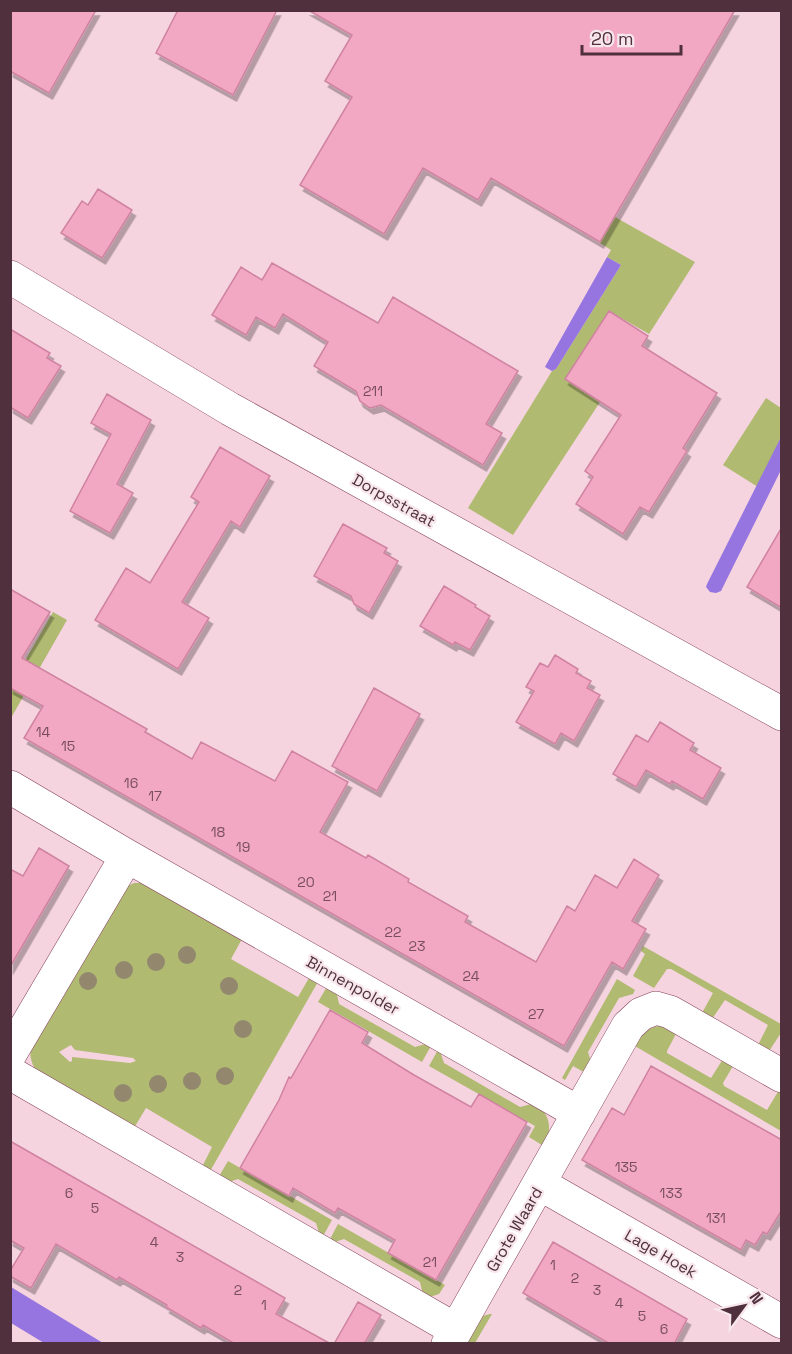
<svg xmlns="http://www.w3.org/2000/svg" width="792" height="1354" viewBox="0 0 792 1354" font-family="'Space Grotesk',sans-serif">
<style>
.green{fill:#b0ba71;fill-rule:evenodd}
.water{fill:#9675e1}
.building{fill:#f2a7c3;stroke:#cf83a0;stroke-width:1.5;filter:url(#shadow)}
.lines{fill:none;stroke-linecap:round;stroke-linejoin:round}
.minor-casing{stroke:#843f5c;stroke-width:34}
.minor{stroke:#fff;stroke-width:33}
.tree{fill:#93886e}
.labels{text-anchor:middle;stroke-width:4.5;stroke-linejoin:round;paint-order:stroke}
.number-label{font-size:14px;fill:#784e5e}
.street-label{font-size:16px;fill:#50303c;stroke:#f7e6ec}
</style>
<defs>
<filter id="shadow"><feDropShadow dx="3.5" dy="6" stdDeviation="0" flood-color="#0004"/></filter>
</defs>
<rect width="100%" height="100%" fill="#f5d4df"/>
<path class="green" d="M 615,217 L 695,262 L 649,334 L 609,311 L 600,402 L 513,535 L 468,508 L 552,371 L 556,369 L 621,265 L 607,257 L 611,250 L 600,243 Z
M 766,398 L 781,408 L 781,437 L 758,487 L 723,465 Z
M 53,612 L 67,620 L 11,718 L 11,685 Z
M 134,883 L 144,883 L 242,939 L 231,959 L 298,997 L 309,978 L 319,980 L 209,1173 L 202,1167 L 212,1147 L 146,1108 L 134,1128 L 39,1075 C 32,1065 29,1058 31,1046 L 128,886 ZM 71,1045 L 75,1050 L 133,1058 L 136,1061 L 130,1063 L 72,1057 L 72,1061 L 70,1062 L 59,1052 Z
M 643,946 L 781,1024 L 781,1033 L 769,1051 L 758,1045 L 768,1025 L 725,1000 L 712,1019 L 702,1013 L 713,993 L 671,969 L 667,969 L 654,988 L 633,976 L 645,954 L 641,951 Z
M 617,979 L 635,990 L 633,994 L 619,998 L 588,1052 L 592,1065 L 587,1074 L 573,1066 L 565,1080 L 562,1078 Z
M 328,985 L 336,990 L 339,1004 L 415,1047 L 429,1043 L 432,1044 L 422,1062 L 318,1002 Z
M 664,1025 L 677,1032 L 667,1051 L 667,1053 L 711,1078 L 723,1059 L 733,1066 L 723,1083 L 724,1086 L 767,1110 L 779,1090 L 781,1090 L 781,1131 L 633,1045 C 639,1034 651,1026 664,1025 Z
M 439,1048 L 444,1063 L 520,1107 L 535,1103 C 551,1115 552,1129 545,1147 L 529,1137 L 535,1126 L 429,1066 Z
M 228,1161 L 332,1220 L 322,1238 L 320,1236 L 316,1223 L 238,1179 L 226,1183 L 218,1178 Z
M 338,1224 L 445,1285 L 439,1294 L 427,1298 L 423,1295 L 420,1282 L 344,1239 L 332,1243 L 329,1241 Z
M 490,1314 L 492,1314 L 475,1343 L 462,1344 L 479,1317 Z"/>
<path class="water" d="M 607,257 L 621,265 L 556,369 L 552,371 L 545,367 L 546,365 Z
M 781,437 L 781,470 L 721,591 L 716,593 L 710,592 L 706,587 L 707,584 Z
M 11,1287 L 103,1343 L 44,1343 L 11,1323 Z"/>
<path class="building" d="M 10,10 L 96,10 L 49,93 L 10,71 Z
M 178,10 L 277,10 L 233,95 L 156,53 Z
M 308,10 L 735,10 L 600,242 L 491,178 L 478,200 L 423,168 L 384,234 L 300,185 L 352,97 L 325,81 L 352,35 Z
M 98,189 L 132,210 L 102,258 L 61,233 L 82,201 L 88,205 Z
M 272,263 L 378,323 L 393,297 L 518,371 L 486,424 L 502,433 L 483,465 L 381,405 L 370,408 L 360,401 L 356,391 L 314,366 L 328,342 L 283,314 L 275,328 L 256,317 L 246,335 L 212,315 L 241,267 L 262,280 Z
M 609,311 L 648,336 L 642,346 L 717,393 L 683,448 L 687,451 L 649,512 L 640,507 L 623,534 L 576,504 L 593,477 L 585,471 L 621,415 L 565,379 Z
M 10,329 L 50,353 L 47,358 L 61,366 L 28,418 L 10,407 Z
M 107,394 L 151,420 L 117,484 L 133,493 L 110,533 L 70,511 L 111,434 L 91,423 Z
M 220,447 L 270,476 L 240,527 L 231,521 L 182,602 L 209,618 L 178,669 L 95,620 L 126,568 L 150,583 L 199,502 L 191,497 Z
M 343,524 L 387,548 L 384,553 L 398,561 L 369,613 L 354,604 L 351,596 L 314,576 Z
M 782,527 L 782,608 L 747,587 Z
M 444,586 L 476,605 L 475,607 L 490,616 L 470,650 L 455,642 L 453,645 L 420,626 Z
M 10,589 L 50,612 L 22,658 L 147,729 L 145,732 L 192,759 L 201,742 L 275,781 L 292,751 L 348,782 L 320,832 L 366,858 L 368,855 L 409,879 L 408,882 L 468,916 L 465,922 L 536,962 L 567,906 L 575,911 L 595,875 L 617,888 L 634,859 L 659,875 L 632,921 L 646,929 L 623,969 L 612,962 L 564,1046 L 24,738 L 43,706 L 10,688 Z
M 555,655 L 578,669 L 576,673 L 591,681 L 587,688 L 600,695 L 574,741 L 561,733 L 555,744 L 516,722 L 534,691 L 526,687 L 540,663 L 548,667 Z
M 374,688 L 420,714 L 377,791 L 332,766 Z
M 660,722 L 694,743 L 690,750 L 721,768 L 703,799 L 672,781 L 670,784 L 646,770 L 636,787 L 613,774 L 636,735 L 648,742 Z
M 39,848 L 69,866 L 10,967 L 10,869 L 23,876 Z
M 330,1010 L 368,1032 L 362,1043 L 414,1075 L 471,1107 L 479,1094 L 527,1122 L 436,1280 L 388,1253 L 395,1240 L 338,1208 L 335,1213 L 293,1188 L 289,1196 L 240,1168 L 279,1100 L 289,1077 L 291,1078 Z
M 651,1066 L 782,1140 L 782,1210 L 767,1234 L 763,1232 L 755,1245 L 746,1240 L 741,1250 L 582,1160 L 612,1108 L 624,1115 Z
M 10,1141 L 285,1298 L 276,1314 L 331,1344 L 235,1344 L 203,1325 L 201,1328 L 166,1307 L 167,1305 L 119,1277 L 117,1280 L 56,1244 L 31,1288 L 10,1276 L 10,1271 L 24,1248 L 10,1240 Z
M 553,1242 L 687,1319 L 674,1344 L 610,1344 L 523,1293 Z
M 358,1302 L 381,1315 L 364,1344 L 334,1344 Z"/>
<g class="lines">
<defs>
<path id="minor" d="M 10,277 L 230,409 L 782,714
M 10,787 L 127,856 L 579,1113
M 10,1054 L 127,856
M 10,1073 L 456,1330
M 540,1184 L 782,1322
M 448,1344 L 628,1026 L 641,1014 L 656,1008 L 670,1012 L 782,1076"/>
</defs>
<use href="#minor" class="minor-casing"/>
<use href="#minor" class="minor"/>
</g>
<g class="tree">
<circle cx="187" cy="955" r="9"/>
<circle cx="156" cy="962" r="9"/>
<circle cx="124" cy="970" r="9"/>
<circle cx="88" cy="981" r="9"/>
<circle cx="229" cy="986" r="9"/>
<circle cx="243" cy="1029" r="9"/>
<circle cx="225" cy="1076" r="9"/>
<circle cx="192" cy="1081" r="9"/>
<circle cx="158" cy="1084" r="9"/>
<circle cx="123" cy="1093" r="9"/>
</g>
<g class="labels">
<g class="number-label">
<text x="373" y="396">211</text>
<text x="43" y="737">14</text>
<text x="68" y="751">15</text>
<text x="131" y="788">16</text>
<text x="155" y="801">17</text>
<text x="218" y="837">18</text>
<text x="243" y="852">19</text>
<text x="306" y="887">20</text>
<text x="330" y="901">21</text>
<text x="393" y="937">22</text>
<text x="417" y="951">23</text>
<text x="471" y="981">24</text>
<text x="536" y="1019">27</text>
<text x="626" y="1172">135</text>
<text x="69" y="1198">6</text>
<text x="671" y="1198">133</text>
<text x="95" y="1213">5</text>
<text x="716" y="1223">131</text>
<text x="154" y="1247">4</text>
<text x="180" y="1262">3</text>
<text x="430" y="1267">21</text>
<text x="553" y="1270">1</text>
<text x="575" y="1283">2</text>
<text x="238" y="1295">2</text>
<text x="597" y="1295">3</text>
<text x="619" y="1308">4</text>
<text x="264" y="1310">1</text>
<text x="642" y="1321">5</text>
<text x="664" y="1334">6</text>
</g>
<g class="street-label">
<text transform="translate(394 500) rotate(29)" y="6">Dorpsstraat</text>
<text transform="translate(353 985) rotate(29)" y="6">Binnenpolder</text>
<text transform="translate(514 1229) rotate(-60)" y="6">Grote Waard</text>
<text transform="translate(661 1253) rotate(30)" y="6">Lage Hoek</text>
</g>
</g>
<rect width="792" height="1354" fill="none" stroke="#50303c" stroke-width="24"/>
<g transform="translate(744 1306) rotate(57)" stroke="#f7e6ec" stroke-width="4.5" paint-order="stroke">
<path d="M0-4.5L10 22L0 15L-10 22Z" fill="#50303c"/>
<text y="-9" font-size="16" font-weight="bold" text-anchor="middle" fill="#50303c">N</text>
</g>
<path d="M582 45v9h99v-9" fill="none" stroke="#50303c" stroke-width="3"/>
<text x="591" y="45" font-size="18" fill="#50303c" stroke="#f7e6ec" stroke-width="4.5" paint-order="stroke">20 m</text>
</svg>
